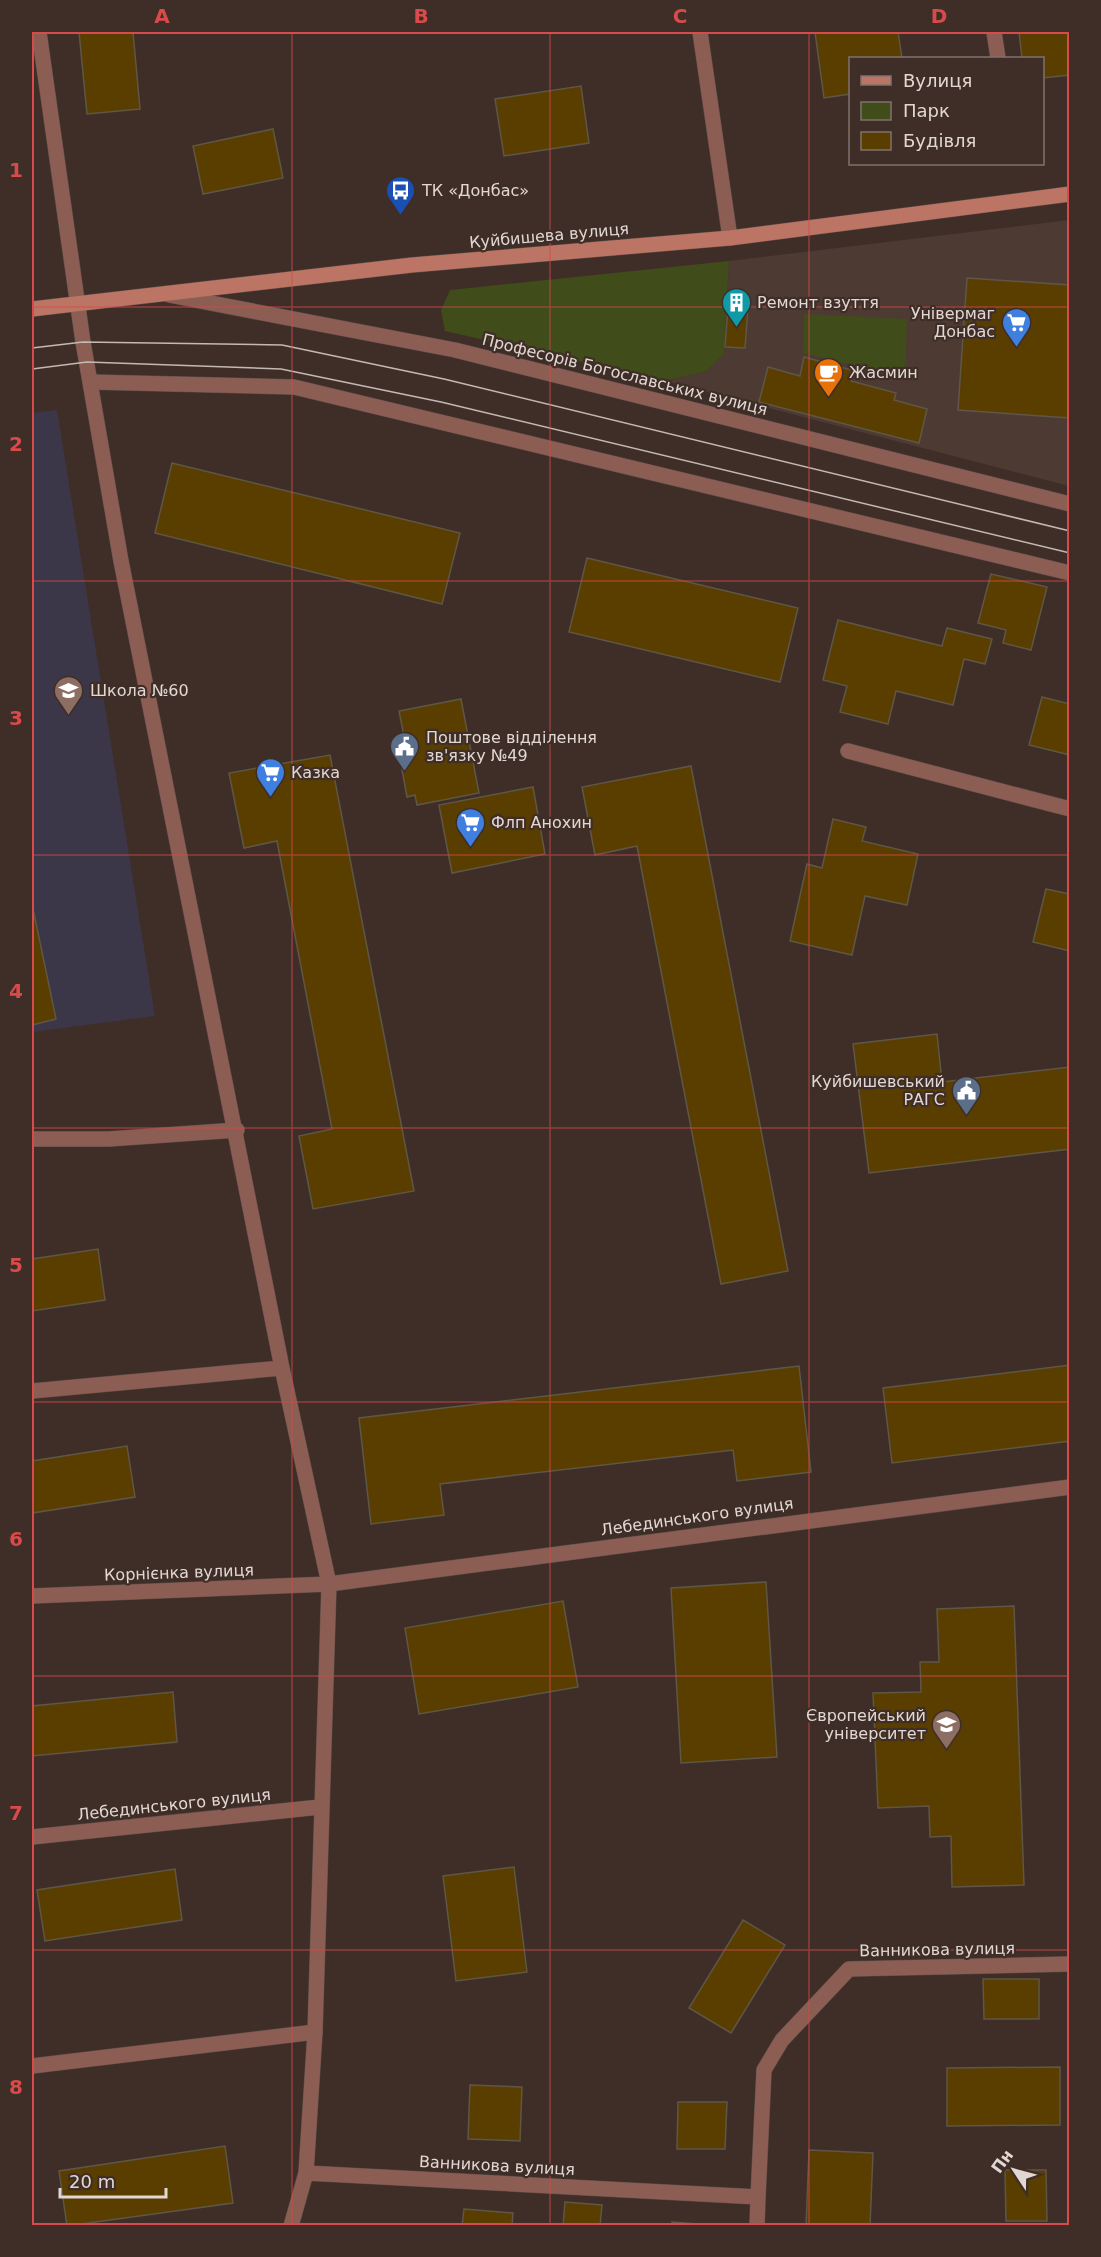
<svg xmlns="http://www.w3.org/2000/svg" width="1101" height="2257" viewBox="0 0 1101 2257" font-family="'DejaVu Sans',sans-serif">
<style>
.commercial{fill:#4d3b33}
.education{fill:#3c3748}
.green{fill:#404c1a}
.building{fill:#5a3e00;stroke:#5f5646;stroke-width:1.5}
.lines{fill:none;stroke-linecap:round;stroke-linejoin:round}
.service-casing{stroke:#5c4c46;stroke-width:16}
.minor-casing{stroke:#5c4c46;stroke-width:16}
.tertiary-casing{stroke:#5c4c46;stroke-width:16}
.secondary-casing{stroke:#5c4c46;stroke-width:16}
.service{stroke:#8b5d53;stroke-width:15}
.minor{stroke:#8b5d53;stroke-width:15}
.tertiary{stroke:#8b5d53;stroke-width:15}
.secondary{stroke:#bc7464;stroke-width:15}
.tram{stroke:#c4b8b3;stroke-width:1.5}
.grid{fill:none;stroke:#d84b4a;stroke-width:1.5;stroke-opacity:0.55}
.labels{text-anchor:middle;stroke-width:4.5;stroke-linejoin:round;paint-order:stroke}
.poi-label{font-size:16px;fill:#e2d7d3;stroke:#3e2e27;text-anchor:start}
.street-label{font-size:16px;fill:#e2d7d3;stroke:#3e2e27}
.neatline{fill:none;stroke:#d84b4a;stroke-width:2}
.grid-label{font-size:20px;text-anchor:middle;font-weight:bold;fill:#d84b4a}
</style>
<rect width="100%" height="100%" fill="#3e2e27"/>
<path class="commercial" d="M 1069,220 L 1069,486 L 665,381 L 707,371 L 724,354 L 729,261 Z"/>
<path class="education" d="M 57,410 L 155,1016 L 32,1032 L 32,413 Z"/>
<path class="green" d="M 729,261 L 724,354 L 707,371 L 665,381 L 445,331 L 441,310 L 450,290 Z
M 804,314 L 907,319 L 905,374 L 882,373 L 803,353 Z"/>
<path class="building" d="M 79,32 L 133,32 L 140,109 L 87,114 Z
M 815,32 L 898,32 L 902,58 L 850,58 L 850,94 L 824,98 Z
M 1019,32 L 1070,32 L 1070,75 L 1042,78 L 1042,58 L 1022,58 Z
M 581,86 L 589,143 L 504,156 L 495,99 Z
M 273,129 L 283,178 L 203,194 L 193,146 Z
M 967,278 L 1070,285 L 1070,418 L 958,410 Z
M 728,307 L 748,308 L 745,348 L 725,347 Z
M 804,357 L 855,371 L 851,381 L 896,393 L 894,400 L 927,409 L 919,443 L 759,402 L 768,367 L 800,376 Z
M 172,463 L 460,533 L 442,604 L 155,533 Z
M 587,558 L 798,608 L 780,682 L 569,632 Z
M 991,574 L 1047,587 L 1031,650 L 1003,643 L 1006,630 L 978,623 Z
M 838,620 L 942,646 L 947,628 L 992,639 L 985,664 L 964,659 L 953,705 L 896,691 L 888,724 L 840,712 L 847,686 L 823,680 Z
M 1042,697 L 1070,704 L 1070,755 L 1029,745 Z
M 461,699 L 479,793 L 417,805 L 415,795 L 407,797 L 398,748 L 406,746 L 399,711 Z
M 330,755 L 414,1191 L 313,1209 L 299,1136 L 332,1129 L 277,841 L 244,848 L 229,773 Z
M 691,766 L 788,1271 L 721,1284 L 637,846 L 595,855 L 582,787 Z
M 533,787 L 545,854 L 452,873 L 439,805 Z
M 833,819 L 866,827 L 862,841 L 918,854 L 907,905 L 865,896 L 852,955 L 790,941 L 807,864 L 822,868 Z
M 1046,889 L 1070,894 L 1070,951 L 1033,942 Z
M 32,904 L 56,1019 L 32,1025 Z
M 937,1034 L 942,1082 L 1070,1067 L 1070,1149 L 869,1173 L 853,1044 Z
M 98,1249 L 105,1300 L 32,1311 L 32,1259 Z
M 1070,1365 L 1070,1441 L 892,1463 L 883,1388 Z
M 799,1366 L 811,1472 L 737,1481 L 733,1450 L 440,1484 L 444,1515 L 371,1524 L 359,1418 Z
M 127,1446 L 135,1497 L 32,1513 L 32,1461 Z
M 766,1582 L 777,1757 L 681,1763 L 671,1588 Z
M 563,1601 L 578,1687 L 419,1714 L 405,1628 Z
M 1014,1606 L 1024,1885 L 952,1887 L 951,1836 L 930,1837 L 929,1806 L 878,1808 L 873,1693 L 921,1692 L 920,1662 L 939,1662 L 937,1609 Z
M 173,1692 L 177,1742 L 32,1756 L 32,1706 Z
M 514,1867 L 527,1972 L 456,1981 L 443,1876 Z
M 175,1869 L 182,1920 L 45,1941 L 37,1890 Z
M 743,1920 L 785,1945 L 731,2033 L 689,2008 Z
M 983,1979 L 1039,1979 L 1039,2019 L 984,2019 Z
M 1060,2067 L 1060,2125 L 947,2126 L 947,2068 Z
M 470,2085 L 522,2087 L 520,2141 L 468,2139 Z
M 678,2102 L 727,2102 L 725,2149 L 677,2149 Z
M 225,2146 L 233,2203 L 67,2226 L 59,2171 Z
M 809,2150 L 873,2153 L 870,2226 L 806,2226 Z
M 1005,2170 L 1046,2170 L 1047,2221 L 1006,2221 Z
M 565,2202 L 602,2205 L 600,2226 L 563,2226 Z
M 464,2209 L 513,2213 L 512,2226 L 462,2226 Z
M 672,2222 L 724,2226 L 672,2226 Z"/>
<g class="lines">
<defs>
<path id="service" d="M 994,32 L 998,58
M 848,751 L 1070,809
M 32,1139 L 109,1139 L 237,1130
M 32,2066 L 315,2032"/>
<path id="minor" d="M 39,32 L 83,342 L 121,561 L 282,1368 L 329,1584 L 315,2032 L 306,2173 L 291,2226
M 700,32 L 730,238
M 32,1391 L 282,1368
M 32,1596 L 329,1584 L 1070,1487
M 32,1837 L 320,1807
M 306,2173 L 758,2197 L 764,2070 L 782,2040 L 849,1969 L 1070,1964
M 757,2226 L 758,2197"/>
<path id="tertiary" d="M 169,295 L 455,350 L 1070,504
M 91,382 L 294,387 L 1070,573"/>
<path id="secondary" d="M 32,309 L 412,265 L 730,238 L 1070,194"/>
</defs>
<use href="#service" class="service-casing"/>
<use href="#minor" class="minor-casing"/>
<use href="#tertiary" class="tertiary-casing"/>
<use href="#secondary" class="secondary-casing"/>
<use href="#service" class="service"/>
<use href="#minor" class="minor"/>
<use href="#tertiary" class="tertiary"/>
<use href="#secondary" class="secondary"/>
<path class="tram" d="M 32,348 L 83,342 L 282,345 L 444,379 L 1070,531
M 32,369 L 87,362 L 281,369 L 441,402 L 1070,553"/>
</g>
<path class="grid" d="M 292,32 L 292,2226M 550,32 L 550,2226M 809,32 L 809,2226M 32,307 L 1070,307M 32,581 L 1070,581M 32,855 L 1070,855M 32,1128 L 1070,1128M 32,1402 L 1070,1402M 32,1676 L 1070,1676M 32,1950 L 1070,1950"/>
<defs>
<symbol id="bus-pin" viewBox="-11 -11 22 30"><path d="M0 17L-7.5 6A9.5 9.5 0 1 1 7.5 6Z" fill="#1a4fb4" stroke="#3e2e27"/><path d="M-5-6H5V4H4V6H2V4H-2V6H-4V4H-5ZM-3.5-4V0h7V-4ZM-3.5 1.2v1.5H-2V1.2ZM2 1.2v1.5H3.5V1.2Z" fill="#fff"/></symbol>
<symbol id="building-pin" viewBox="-11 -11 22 30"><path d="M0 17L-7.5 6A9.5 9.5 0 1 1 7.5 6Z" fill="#0f9aa8" stroke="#3e2e27"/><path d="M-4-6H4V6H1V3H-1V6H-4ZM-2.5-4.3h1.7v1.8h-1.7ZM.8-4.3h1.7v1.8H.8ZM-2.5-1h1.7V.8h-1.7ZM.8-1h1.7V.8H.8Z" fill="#fff"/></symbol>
<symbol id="supermarket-pin" viewBox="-11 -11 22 30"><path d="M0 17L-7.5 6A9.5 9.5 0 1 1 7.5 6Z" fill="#3f7fe0" stroke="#3e2e27"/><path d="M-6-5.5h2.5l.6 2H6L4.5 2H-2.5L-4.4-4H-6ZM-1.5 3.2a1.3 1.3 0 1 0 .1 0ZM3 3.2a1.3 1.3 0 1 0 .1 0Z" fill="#fff"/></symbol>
<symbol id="cafe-pin" viewBox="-11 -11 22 30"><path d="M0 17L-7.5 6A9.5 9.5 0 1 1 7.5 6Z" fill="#e8710a" stroke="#3e2e27"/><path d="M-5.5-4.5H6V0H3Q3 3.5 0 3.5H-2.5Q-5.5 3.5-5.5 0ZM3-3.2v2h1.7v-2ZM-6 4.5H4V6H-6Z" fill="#fff"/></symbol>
<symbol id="school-pin" viewBox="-11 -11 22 30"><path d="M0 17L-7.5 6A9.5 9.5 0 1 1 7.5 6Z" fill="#8d6e63" stroke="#3e2e27"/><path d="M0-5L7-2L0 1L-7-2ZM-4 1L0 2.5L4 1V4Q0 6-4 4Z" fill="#fff"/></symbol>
<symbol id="civic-pin" viewBox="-11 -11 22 30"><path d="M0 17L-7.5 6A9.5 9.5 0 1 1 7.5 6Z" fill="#5c6f8a" stroke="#3e2e27"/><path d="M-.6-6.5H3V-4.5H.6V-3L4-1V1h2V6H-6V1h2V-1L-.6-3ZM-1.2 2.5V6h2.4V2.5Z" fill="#fff"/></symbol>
<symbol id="university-pin" viewBox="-11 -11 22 30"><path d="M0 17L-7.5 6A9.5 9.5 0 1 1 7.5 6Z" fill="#8d6e63" stroke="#3e2e27"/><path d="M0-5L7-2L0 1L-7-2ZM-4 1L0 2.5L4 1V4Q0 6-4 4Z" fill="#fff"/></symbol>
</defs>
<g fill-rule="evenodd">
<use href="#bus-pin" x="384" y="174" width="33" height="45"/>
<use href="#building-pin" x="720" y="286" width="33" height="45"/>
<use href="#supermarket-pin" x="1000" y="306" width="33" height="45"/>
<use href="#cafe-pin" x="812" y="356" width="33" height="45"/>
<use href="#school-pin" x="52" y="674" width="33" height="45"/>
<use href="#civic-pin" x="388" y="730" width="33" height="45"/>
<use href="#supermarket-pin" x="254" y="756" width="33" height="45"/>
<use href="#supermarket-pin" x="454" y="806" width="33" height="45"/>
<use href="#civic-pin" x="950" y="1074" width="33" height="45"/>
<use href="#university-pin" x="930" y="1708" width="33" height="45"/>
</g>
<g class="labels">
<g class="poi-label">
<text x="422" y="196">ТК «Донбас»</text>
<text x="757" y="308">Ремонт взуття</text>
<text x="995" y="319" text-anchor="end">Універмаг<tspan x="995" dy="18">Донбас</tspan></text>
<text x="849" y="378">Жасмин</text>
<text x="90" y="696">Школа №60</text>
<text x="426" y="743">Поштове відділення<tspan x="426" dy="18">зв'язку №49</tspan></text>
<text x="291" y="778">Казка</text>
<text x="491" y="828">Флп Анохин</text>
<text x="945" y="1087" text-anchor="end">Куйбишевський<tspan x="945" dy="18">РАГС</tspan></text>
<text x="926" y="1721" text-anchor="end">Європейський<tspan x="926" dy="18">університет</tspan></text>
</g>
<g class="street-label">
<text transform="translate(549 235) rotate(-5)" y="6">Куйбишева вулиця</text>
<text transform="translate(625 374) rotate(14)" y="6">Професорів Богославських вулиця</text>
<text transform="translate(697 1516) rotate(-8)" y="6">Лебединського вулиця</text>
<text transform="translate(179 1572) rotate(-2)" y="6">Корнієнка вулиця</text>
<text transform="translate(174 1804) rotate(-6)" y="6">Лебединського вулиця</text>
<text transform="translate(937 1949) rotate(-1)" y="6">Ванникова вулиця</text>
<text transform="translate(497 2165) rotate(3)" y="6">Ванникова вулиця</text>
</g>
</g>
<rect width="1101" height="2257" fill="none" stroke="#3e2e27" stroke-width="66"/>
<rect x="849" y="57" width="195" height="108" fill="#3e2e27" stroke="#80726c" stroke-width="1.5"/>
<rect x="861" y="76" width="30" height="9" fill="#bc7464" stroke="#80726c" stroke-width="1.5"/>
<text x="903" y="87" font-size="18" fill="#e2d7d3">Вулиця</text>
<rect x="861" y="102" width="30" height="18" fill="#404c1a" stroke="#80726c" stroke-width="1.5"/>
<text x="903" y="117" font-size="18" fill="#e2d7d3">Парк</text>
<rect x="861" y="132" width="30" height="18" fill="#5a3e00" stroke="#80726c" stroke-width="1.5"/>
<text x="903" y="147" font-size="18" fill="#e2d7d3">Будівля</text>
<g transform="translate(1014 2170) rotate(306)" stroke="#3e2e27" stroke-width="4.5" paint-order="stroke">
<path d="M0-4.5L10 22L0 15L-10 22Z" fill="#e2d7d3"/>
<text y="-9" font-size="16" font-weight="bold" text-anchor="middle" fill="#e2d7d3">Пн</text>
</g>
<path d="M60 2188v9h106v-9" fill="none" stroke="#e2d7d3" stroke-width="3"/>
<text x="69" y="2188" font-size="18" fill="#e2d7d3" stroke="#3e2e27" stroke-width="4.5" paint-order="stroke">20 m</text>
<rect x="33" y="33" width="1035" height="2191" class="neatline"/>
<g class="grid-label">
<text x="162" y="23">A</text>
<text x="421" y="23">B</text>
<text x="680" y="23">C</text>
<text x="939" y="23">D</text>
<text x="16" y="177">1</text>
<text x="16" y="451">2</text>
<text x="16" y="725">3</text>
<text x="16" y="998">4</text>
<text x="16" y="1272">5</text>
<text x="16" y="1546">6</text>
<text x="16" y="1820">7</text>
<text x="16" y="2094">8</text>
</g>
</svg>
